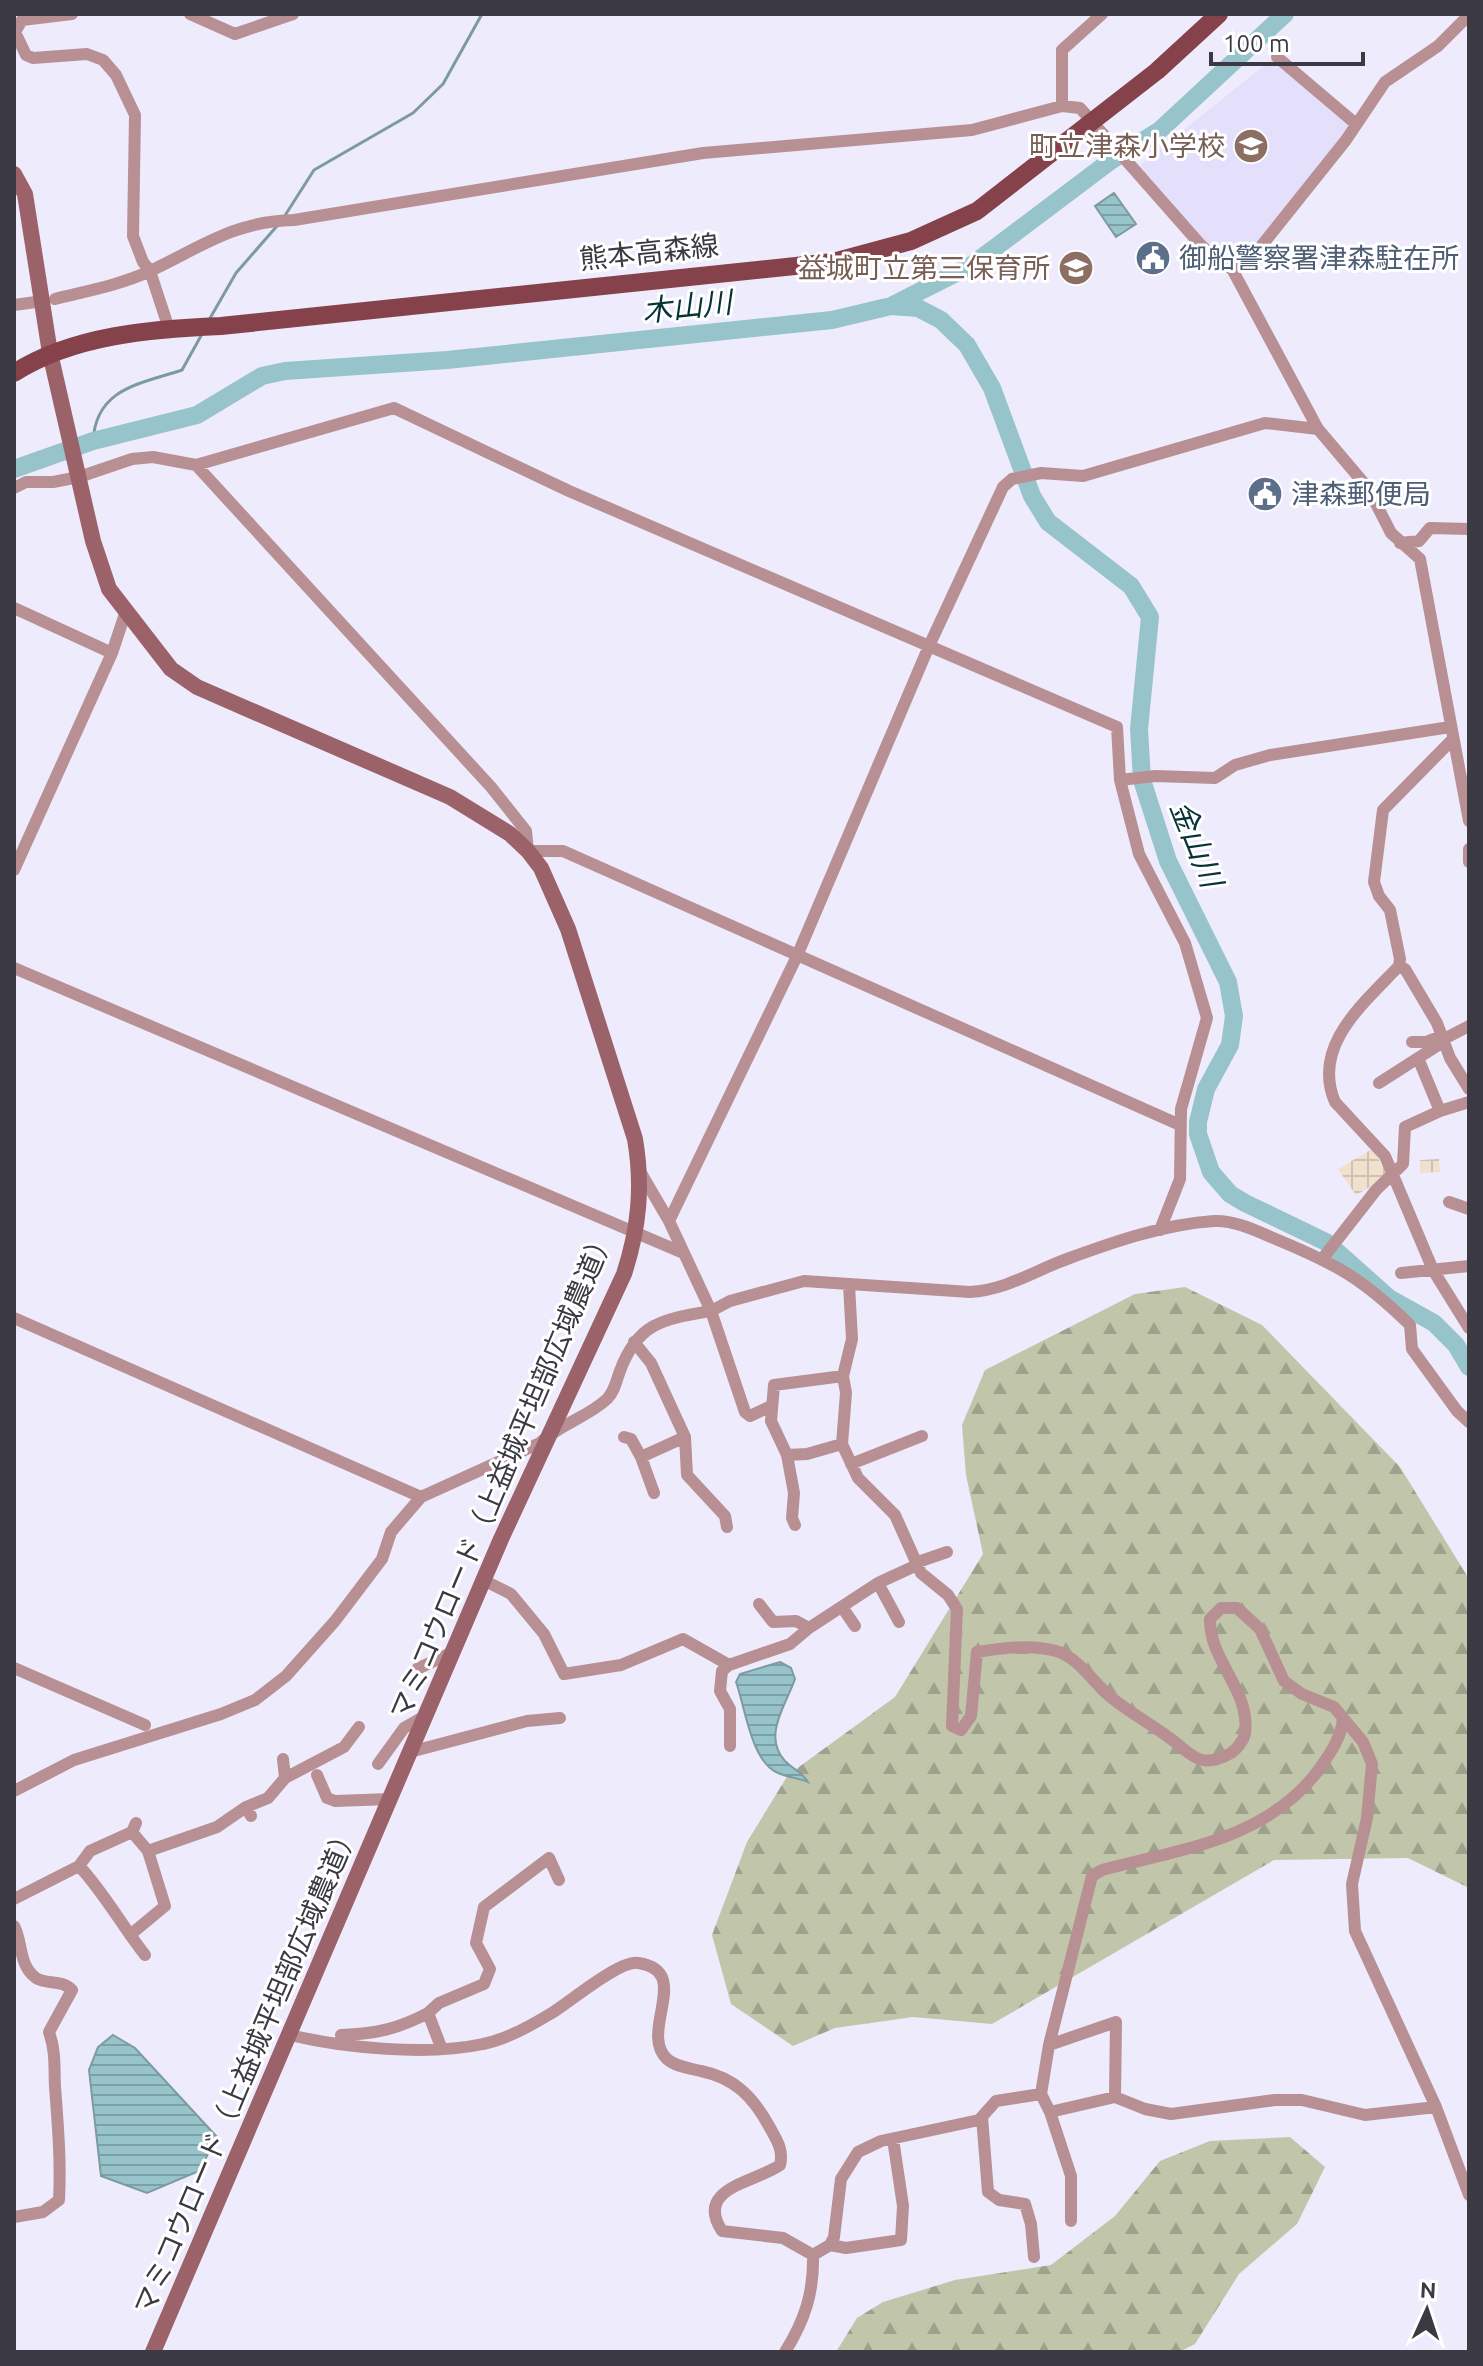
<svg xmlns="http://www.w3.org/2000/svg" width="1483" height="2366" viewBox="0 0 1483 2366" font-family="Ubuntu,'Noto Sans JP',sans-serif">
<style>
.industrial{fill:url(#industrial-grid)}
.built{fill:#e4dffb}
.forest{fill:url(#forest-firs)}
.water{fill:url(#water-rules);stroke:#7b9ba1;stroke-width:2}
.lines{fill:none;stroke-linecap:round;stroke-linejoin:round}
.stream{stroke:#7b9ba1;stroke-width:3}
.river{stroke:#97c4ca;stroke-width:18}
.street{stroke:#b89094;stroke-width:12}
.secondary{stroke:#9b6369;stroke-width:16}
.primary{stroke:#85424b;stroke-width:18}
.labels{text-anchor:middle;stroke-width:6;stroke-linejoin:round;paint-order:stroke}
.education-label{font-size:28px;fill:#785e54;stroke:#fff;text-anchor:end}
.street-label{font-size:28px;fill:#3b3a42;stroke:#fff}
.service-label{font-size:28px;fill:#4e5e75;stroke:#fff;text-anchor:start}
.water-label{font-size:30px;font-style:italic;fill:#063338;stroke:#fff}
</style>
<defs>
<pattern id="industrial-grid" width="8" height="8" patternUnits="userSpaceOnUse" patternTransform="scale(2)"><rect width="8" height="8" fill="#f0e1ce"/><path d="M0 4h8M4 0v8" fill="none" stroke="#cfc2b2"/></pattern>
<pattern id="forest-firs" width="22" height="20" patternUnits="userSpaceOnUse" patternTransform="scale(2)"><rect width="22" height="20" fill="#c1c6aa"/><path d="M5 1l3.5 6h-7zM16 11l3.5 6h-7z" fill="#9ea28c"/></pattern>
<pattern id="water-rules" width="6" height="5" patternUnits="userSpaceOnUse" patternTransform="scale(2)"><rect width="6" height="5" fill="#97c4ca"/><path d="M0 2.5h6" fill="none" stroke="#7ca0a6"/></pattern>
</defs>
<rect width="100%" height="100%" fill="#eeebfc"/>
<path class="industrial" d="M 1372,1149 L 1389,1176 L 1356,1195 L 1338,1169 Z
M 1439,1159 L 1440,1172 L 1420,1173 L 1420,1160 Z"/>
<path class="built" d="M 1272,59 L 1354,124 L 1248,257 L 1235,263 L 1215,254 L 1138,167 Z"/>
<path class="forest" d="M 1185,1287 L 1262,1325 L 1400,1467 L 1469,1579 L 1469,1888 L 1408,1858 L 1274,1860 L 992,2024 L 913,2017 L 835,2028 L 793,2046 L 731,2004 L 712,1935 L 747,1842 L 788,1775 L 895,1697 L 983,1554 L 966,1475 L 962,1425 L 985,1370 L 1135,1294 Z
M 1290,2137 L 1325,2167 L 1297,2224 L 1239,2274 L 1195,2344 L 1179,2352 L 836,2352 L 857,2318 L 883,2302 L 955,2280 L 1051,2265 L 1115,2216 L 1160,2161 L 1210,2141 Z"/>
<path class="water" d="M 1114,193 L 1136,224 L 1116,237 L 1095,206 Z
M 780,1662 L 791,1668 L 795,1679 C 786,1705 762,1736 785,1761 C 793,1769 802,1772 808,1782 C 798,1778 787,1777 778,1773 C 751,1762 745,1706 736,1682 L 740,1674 Z
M 113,2035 L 135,2048 L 217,2137 L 199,2171 L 147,2193 L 101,2176 L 89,2070 L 98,2047 Z"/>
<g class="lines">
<path class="stream" d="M 284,217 L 314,170 L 413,113 L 443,84 L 482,14
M 209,320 L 236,273 L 277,226
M 93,441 C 96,388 140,384 182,370 L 202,334"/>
<path class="river" d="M 891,306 L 918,308 L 941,320 L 967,345 L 992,388 L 1032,496 L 1048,522 L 1131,586 L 1150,617 L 1139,729 L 1142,780 L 1168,861 L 1228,982 L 1234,1016 L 1230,1045 L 1206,1089 L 1198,1122 L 1198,1134 L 1211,1172 L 1230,1194 L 1245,1203 L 1326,1242 L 1389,1298 L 1434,1323 L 1456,1345 L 1469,1367
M 14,469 L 93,441 L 197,415 L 262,376 L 285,371 L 447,360 L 832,320 L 891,306 L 972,265 L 1109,162 L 1160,130 L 1285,14"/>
<path class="street" d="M 72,14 L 22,20 L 15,32 L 26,55 L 33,58 L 87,54 L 103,60 L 116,75 L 135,115 L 133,236 L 143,262 L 150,271 L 169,329
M 190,14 L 235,34 L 293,14
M 1277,57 L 1356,124
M 1062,106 L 1062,50 L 1102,14
M 1232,269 L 1251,259 L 1346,140 L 1385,82 L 1438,46 L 1469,15
M 55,299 C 86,291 120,285 150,271 C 201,247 235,221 294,220 L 703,153 L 972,130 L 1062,106 L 1080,108 L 1199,243 L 1217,261 L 1232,269 L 1318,429 L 1368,488 L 1391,533 L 1420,559 L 1469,821
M 14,305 L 36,302
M 196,465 L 491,787 L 526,831 L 528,851 L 563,851 L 1180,1125
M 14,488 L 26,482 L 53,482 L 79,477 L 132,459 L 153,457 L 196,465 L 394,408 L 569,491 L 1117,727 L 1120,780 L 1139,854 L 1185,943 L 1207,1018 L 1181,1109 L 1180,1179 L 1160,1230
M 1400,543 L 1419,541 L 1430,528 L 1469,529
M 14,608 L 112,653
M 1453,739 L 1383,810 L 1374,882 L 1379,896 L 1390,910 L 1400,959 L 1399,966 C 1364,1003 1311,1046 1335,1102 L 1385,1156 L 1433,1270 L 1469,1328
M 1120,780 L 1155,776 L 1215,778 L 1235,765 L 1270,755 L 1450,727
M 1469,849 L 1469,862
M 14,870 L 112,653 L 125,614
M 1399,966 L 1405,969 L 1437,1023 L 1450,1058 L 1469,1089
M 14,968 L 681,1252
M 1442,1040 L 1469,1026
M 1412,1042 L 1426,1042 L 1441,1036
M 1418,1058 L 1440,1111 L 1469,1102
M 1379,1083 L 1443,1042
M 641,1173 L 669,1221 L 711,1311 L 730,1301 L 804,1281 L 970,1292 C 1006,1290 1034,1271 1067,1259 C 1113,1242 1165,1224 1214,1221 C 1236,1220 1259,1232 1278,1240 C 1338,1265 1363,1279 1410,1325 L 1412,1349 L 1457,1411 L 1469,1422
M 1449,1202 L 1469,1209
M 669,1221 L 797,956 L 929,646 L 1003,487 L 1012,479 L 1041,473 L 1083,476 L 1265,423 L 1318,429
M 1323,1258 L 1376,1190 L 1403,1164 L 1405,1127 L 1440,1111
M 1401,1273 L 1469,1266
M 849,1285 L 852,1339 L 843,1376 L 846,1393 L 842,1444 L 858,1478 L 895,1515 L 921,1573 L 948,1595 L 957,1609 L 952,1726 L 961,1730 L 971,1716 L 977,1652 C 1002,1648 1031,1644 1056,1651 C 1077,1657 1092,1680 1107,1694 C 1130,1714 1158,1727 1181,1747 C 1187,1752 1194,1758 1202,1760 C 1211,1762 1223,1758 1231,1753 C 1237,1749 1243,1741 1245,1734 C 1251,1690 1209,1661 1210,1619 L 1221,1608 L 1237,1608 L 1260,1629 L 1284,1681 L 1302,1694 L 1334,1707 L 1363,1742 L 1372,1764 L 1367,1818 L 1352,1884 L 1355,1931 L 1436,2107 L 1469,2195
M 14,1318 L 421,1497
M 634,1342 L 651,1363 L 685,1437 L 641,1457 L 654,1493
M 624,1437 L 631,1439 L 641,1457
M 685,1437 L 687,1475 L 725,1516 L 727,1527
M 787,1455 L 771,1421 L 774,1385 L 843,1376
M 851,1464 L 922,1436
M 795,1525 L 792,1518 L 794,1493 L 787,1455 L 807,1454 L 842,1444
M 915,1563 L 947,1552
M 483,1580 L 511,1594 L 544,1634 L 564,1674 L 621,1665 L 683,1639 L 729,1665
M 759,1604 L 773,1622 L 796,1621 L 809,1628 L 878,1583
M 842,1607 L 855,1626
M 899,1622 L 878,1583 L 917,1565
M 14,1668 L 145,1725
M 417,1669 L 453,1652
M 1343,1719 C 1341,1738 1331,1752 1320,1768 C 1269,1839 1179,1850 1102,1870 L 1092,1876 L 1049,2045 L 1041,2094 L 1050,2112 L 1115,2097 L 1145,2109 L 1171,2114 L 1275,2100 L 1302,2100 L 1365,2115 L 1436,2107
M 730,1746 L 730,1709 L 720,1691 L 722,1671 L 729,1665 L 790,1644 L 809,1628
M 410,1752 L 527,1721 L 560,1718
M 283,1759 L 285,1778
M 378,1764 L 404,1728 L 425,1716
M 317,1775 L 327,1798 L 335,1801 L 390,1799
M 14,1791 L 74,1760 L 221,1714 L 255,1700 L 286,1676 L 335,1621 L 382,1559 L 391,1532 L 421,1497 L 540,1443 C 560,1424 588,1417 607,1399 C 615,1391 616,1381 620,1371 C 638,1322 664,1319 711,1311 L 745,1412 L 750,1416 L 769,1407
M 251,1816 L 246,1807 L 268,1798 L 285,1778 L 344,1747 L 359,1727
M 148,1851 L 217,1827 L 246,1807
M 79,1866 C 103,1891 122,1926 145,1955
M 14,1899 L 79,1866 L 90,1851 L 132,1832 L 136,1823
M 14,1926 C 23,1942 18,1965 36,1978 C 47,1985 61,1979 72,1990 L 49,2032 C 56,2052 54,2067 55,2087 C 58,2126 61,2162 59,2200 L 43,2212 L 14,2217
M 130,1935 L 165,1906 L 148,1851 L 132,1832
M 290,2035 C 344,2048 428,2056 483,2044 C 504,2040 532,2025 550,2014 C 569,2003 619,1960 638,1963 C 694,1971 638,2032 667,2059 C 676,2067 690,2068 701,2071 C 735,2078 753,2097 769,2126 C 776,2139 784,2149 780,2165 C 754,2183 694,2188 722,2231 L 783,2238 L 813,2255
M 341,2035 C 375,2034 398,2029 428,2013
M 1049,2045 L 1116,2022 L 1115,2097
M 441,2047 L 428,2013 L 439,2003 L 484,1984 L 490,1969 L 476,1943 L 484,1907 L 549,1858 L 559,1880
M 1050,2112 L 1071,2176 L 1071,2221
M 982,2117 L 988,2192 L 999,2200 L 1025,2204 L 1031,2224 L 1034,2257
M 830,2245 L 846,2248 L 901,2240 L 903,2206 L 893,2139
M 785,2352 C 805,2320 814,2292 813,2255 L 830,2245 L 834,2237 L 841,2179 L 858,2152 L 881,2141 L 979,2120 L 996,2101 L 1041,2094"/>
<path class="secondary" d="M 14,174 L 25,194 L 50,353 L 93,541 L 109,589 L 171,669 L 197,687 L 450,797 L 510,834 L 528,851 L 541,868 L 568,929 L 635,1139 C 643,1186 639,1228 624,1274 L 501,1539 L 153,2352"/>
<path class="primary" d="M 14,373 C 73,335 152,329 221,326 L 833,262 L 911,241 L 977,211 L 1157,71 L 1219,14"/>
</g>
<defs>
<symbol id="school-disc" viewBox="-11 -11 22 22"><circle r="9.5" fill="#8d6e63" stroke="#fff"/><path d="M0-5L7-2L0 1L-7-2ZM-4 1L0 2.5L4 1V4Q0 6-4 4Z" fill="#fff"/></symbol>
<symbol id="civic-disc" viewBox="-11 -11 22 22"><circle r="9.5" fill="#5c6f8a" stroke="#fff"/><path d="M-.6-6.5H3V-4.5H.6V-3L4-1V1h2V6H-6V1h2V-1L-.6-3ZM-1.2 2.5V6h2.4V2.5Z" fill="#fff"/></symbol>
</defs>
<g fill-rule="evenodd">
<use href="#school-disc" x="1231" y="126" width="40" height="40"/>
<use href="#civic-disc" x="1133" y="238" width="40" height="40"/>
<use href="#school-disc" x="1056" y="248" width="40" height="40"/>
<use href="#civic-disc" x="1245" y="474" width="40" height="40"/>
</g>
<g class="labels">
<g class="education-label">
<text x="1225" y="156">町立津森小学校</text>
<text x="1050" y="278">益城町立第三保育所</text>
</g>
<g class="street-label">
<text transform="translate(649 252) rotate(-6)" y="10">熊本高森線</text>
<text transform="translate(502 1474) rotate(-67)" y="10">マミコウロード（上益城平坦部広域農道）</text>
<text transform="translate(246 2069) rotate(-67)" y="10">マミコウロード（上益城平坦部広域農道）</text>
</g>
<g class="service-label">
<text x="1179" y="268">御船警察署津森駐在所</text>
<text x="1291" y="504">津森郵便局</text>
</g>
<g class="water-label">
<text transform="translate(687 307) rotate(-6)" y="10">木山川</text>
<text transform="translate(1196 844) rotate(68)" y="10">金山川</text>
</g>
</g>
<rect width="1483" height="2366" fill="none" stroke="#3b3a42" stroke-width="32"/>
<g transform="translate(1427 2310) rotate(3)" stroke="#ffffff" stroke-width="6" paint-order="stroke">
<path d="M0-6L14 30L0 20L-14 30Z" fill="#3b3a42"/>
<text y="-12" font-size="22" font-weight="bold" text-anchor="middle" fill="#3b3a42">N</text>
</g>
<path d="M1211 52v12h152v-12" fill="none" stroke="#3b3a42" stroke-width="4"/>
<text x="1223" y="52" font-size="24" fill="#3b3a42" stroke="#ffffff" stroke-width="6" paint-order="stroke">100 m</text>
</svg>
